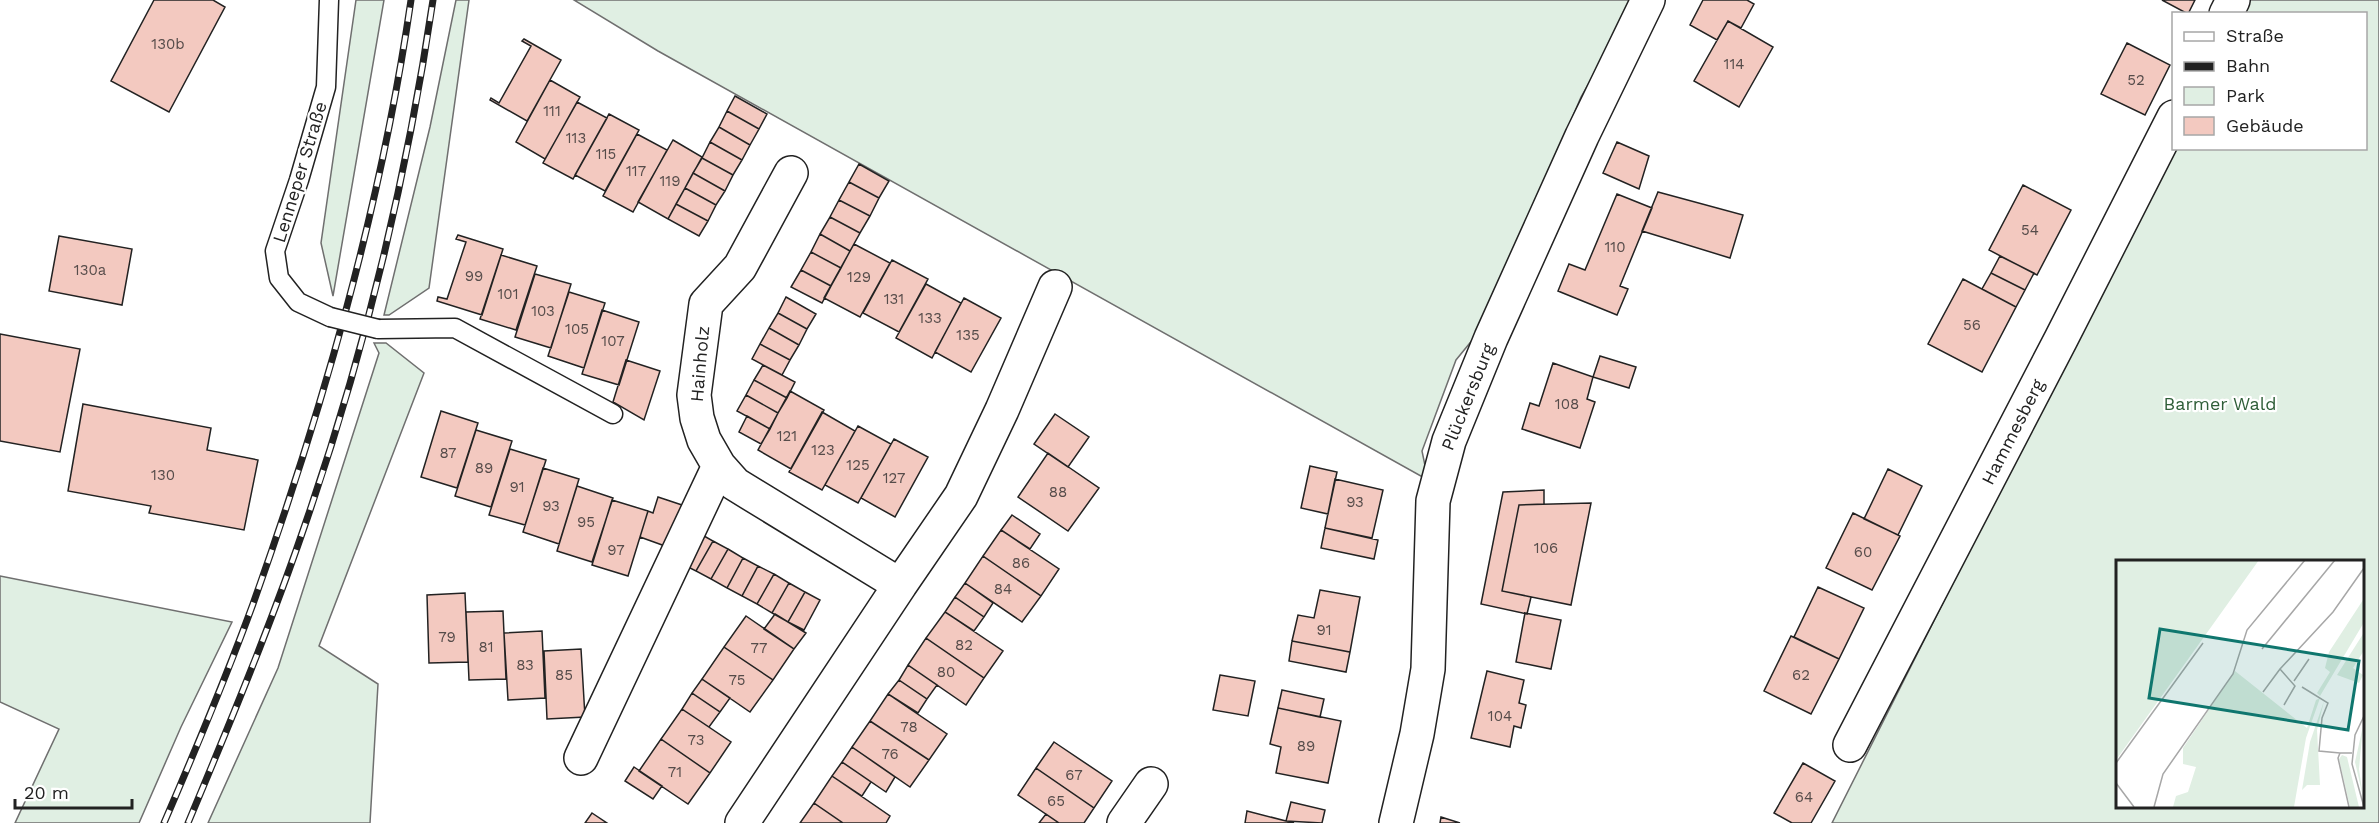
<svg xmlns="http://www.w3.org/2000/svg" width="2379" height="823" viewBox="0 0 2379 823" font-family="'Work Sans',sans-serif">
<style>
.green{fill:#e0efe3;stroke:#6f6f6f;stroke-width:1.5;fill-rule:evenodd}
.building{fill:#f3c9c0;stroke:#222;stroke-width:1.5}
.lines{fill:none;stroke-linecap:round;stroke-linejoin:round}
.service-casing{stroke:#222;stroke-width:21}
.minor-casing{stroke:#222;stroke-width:36}
.service{stroke:#fff;stroke-width:18}
.minor{stroke:#fff;stroke-width:33}
.rail-casing{stroke:#222;stroke-width:7}
.rail{stroke:#fff;stroke-width:4.5;stroke-dasharray:14;stroke-linecap:butt}
.service-bridge-casing{stroke:#222;stroke-width:21;stroke-linecap:butt}
.service-bridge{stroke:#fff;stroke-width:18}
.labels{text-anchor:middle;stroke-width:4.5;stroke-linejoin:round;paint-order:stroke}
.number-label{font-size:15px;fill:#564c4a}
.street-label{font-size:18px;fill:#222;stroke:#fff}
.park-label{font-size:18px;fill:#2f5e38;stroke:#fff}
.inset-road{fill:none;stroke:#a7a7a7;stroke-width:1.5}
.view{fill:#0f766e;fill-opacity:0.15;stroke:#0f766e;stroke-width:3}
.inset-edge{fill:none;stroke:#222;stroke-width:3}
</style>
<rect width="100%" height="100%" fill="#fff"/>
<path class="green" d="M 356,0 L 384,0 L 333,296 L 321,243 Z
M 456,0 L 469,0 L 429,288 L 389,315 L 384,315 L 430,127 Z
M 574,0 L 1637,0 L 1581,97 L 1483,327 L 1456,360 L 1422,451 L 1428,480 L 658,51 Z
M 2248,0 L 2379,0 L 2379,823 L 1832,823 L 2173,146 L 2174,148 L 2366,148 L 2366,14 L 2241,13 ZM 2118,562 L 2362,562 L 2362,806 L 2118,806 Z
M 374,343 L 386,343 L 424,373 L 319,646 L 378,684 L 370,823 L 208,823 L 278,668 L 379,353 Z
M 0,576 L 232,622 L 181,727 L 139,823 L 15,823 L 59,729 L 0,702 Z"/>
<path class="building" d="M 154,0 L 213,0 L 225,7 L 169,112 L 111,81 Z
M 1703,0 L 1747,0 L 1754,4 L 1741,28 L 1728,21 L 1717,40 L 1690,25 Z
M 2162,0 L 2195,0 L 2188,14 Z
M 1728,21 L 1773,47 L 1739,107 L 1694,81 Z
M 524,39 L 561,60 L 527,121 L 490,100 L 491,98 L 499,103 L 531,46 L 522,41 Z
M 2127,43 L 2170,65 L 2145,115 L 2101,94 Z
M 550,80 L 580,97 L 545,159 L 516,142 Z
M 735,96 L 767,114 L 759,129 L 727,111 Z
M 577,102 L 607,118 L 573,179 L 543,163 Z
M 727,111 L 759,129 L 750,145 L 719,127 Z
M 609,114 L 639,130 L 605,191 L 575,175 Z
M 719,127 L 750,145 L 742,160 L 710,142 Z
M 637,134 L 667,150 L 633,212 L 603,196 Z
M 673,140 L 702,157 L 668,219 L 638,202 Z
M 710,142 L 742,160 L 733,175 L 702,158 Z
M 1617,142 L 1649,156 L 1639,189 L 1603,173 Z
M 702,158 L 733,175 L 725,191 L 693,173 Z
M 859,164 L 889,181 L 879,198 L 849,182 Z
M 693,173 L 725,191 L 716,205 L 685,188 Z
M 849,182 L 879,198 L 870,216 L 839,200 Z
M 2023,185 L 2071,210 L 2037,275 L 1989,250 Z
M 685,188 L 716,205 L 708,221 L 676,204 Z
M 1658,192 L 1743,215 L 1730,258 L 1642,231 Z
M 1617,194 L 1652,208 L 1620,286 L 1628,289 L 1617,315 L 1558,291 L 1569,264 L 1585,270 Z
M 839,200 L 870,216 L 860,233 L 830,217 Z
M 676,204 L 708,221 L 699,236 L 668,219 Z
M 830,217 L 860,233 L 850,251 L 820,234 Z
M 820,234 L 850,251 L 841,268 L 811,252 Z
M 458,235 L 503,249 L 482,315 L 437,301 L 438,297 L 447,299 L 466,242 L 456,239 Z
M 59,236 L 132,249 L 122,305 L 49,291 Z
M 854,244 L 890,263 L 860,317 L 824,298 Z
M 811,252 L 841,268 L 831,286 L 801,270 Z
M 501,255 L 537,266 L 516,330 L 480,319 Z
M 2000,256 L 2034,273 L 2025,290 L 1991,273 Z
M 892,260 L 928,279 L 899,332 L 863,313 Z
M 801,270 L 831,286 L 822,303 L 791,287 Z
M 1991,273 L 2025,290 L 2016,307 L 1982,289 Z
M 535,274 L 571,284 L 551,348 L 515,337 Z
M 1963,279 L 2016,307 L 1982,372 L 1928,344 Z
M 926,284 L 961,303 L 932,358 L 896,338 Z
M 569,292 L 605,303 L 584,368 L 548,356 Z
M 786,297 L 816,314 L 807,329 L 778,313 Z
M 964,298 L 1001,318 L 971,372 L 935,352 Z
M 602,310 L 639,322 L 619,385 L 582,374 Z
M 778,313 L 807,329 L 799,345 L 769,328 Z
M 769,328 L 799,345 L 790,360 L 760,344 Z
M 0,334 L 80,349 L 60,452 L 0,441 Z
M 760,344 L 790,360 L 782,375 L 752,359 Z
M 1600,356 L 1636,367 L 1629,388 L 1593,377 Z
M 626,360 L 660,371 L 644,420 L 613,402 Z
M 1553,363 L 1593,377 L 1587,399 L 1595,402 L 1580,448 L 1522,429 L 1530,403 L 1539,406 Z
M 763,365 L 795,382 L 787,398 L 754,380 Z
M 754,380 L 787,398 L 778,413 L 746,395 Z
M 790,391 L 824,410 L 791,469 L 758,450 Z
M 746,395 L 778,413 L 770,429 L 737,411 Z
M 83,404 L 211,428 L 207,450 L 258,460 L 244,530 L 149,513 L 151,506 L 68,491 Z
M 441,411 L 478,423 L 457,488 L 421,477 Z
M 822,412 L 855,431 L 822,490 L 789,472 Z
M 1055,414 L 1089,437 L 1068,467 L 1034,444 Z
M 747,416 L 770,429 L 761,444 L 739,432 Z
M 858,426 L 891,444 L 858,503 L 825,485 Z
M 476,430 L 512,441 L 491,507 L 455,496 Z
M 894,439 L 928,457 L 895,517 L 861,498 Z
M 510,449 L 546,460 L 525,525 L 489,515 Z
M 1048,453 L 1099,488 L 1068,531 L 1018,497 Z
M 1310,466 L 1337,472 L 1328,514 L 1301,508 Z
M 543,468 L 579,479 L 559,544 L 523,532 Z
M 1888,469 L 1922,486 L 1898,535 L 1864,519 Z
M 1335,479 L 1383,490 L 1372,538 L 1325,528 Z
M 577,486 L 613,498 L 592,562 L 557,551 Z
M 1544,490 L 1544,504 L 1519,505 L 1502,591 L 1531,597 L 1527,614 L 1481,604 L 1503,492 Z
M 658,497 L 685,506 L 665,546 L 640,537 L 648,511 L 653,513 Z
M 612,500 L 648,511 L 628,576 L 592,565 Z
M 1591,503 L 1571,605 L 1502,591 L 1519,505 Z
M 1853,513 L 1900,536 L 1872,590 L 1826,568 Z
M 1012,515 L 1040,534 L 1030,549 L 1001,530 Z
M 1325,528 L 1378,540 L 1374,559 L 1321,548 Z
M 1001,530 L 1059,569 L 1041,596 L 983,556 Z
M 697,532 L 713,541 L 696,571 L 680,563 Z
M 713,541 L 728,549 L 711,579 L 696,571 Z
M 728,549 L 743,558 L 727,588 L 711,579 Z
M 983,556 L 1041,596 L 1022,622 L 965,583 Z
M 743,558 L 758,566 L 742,596 L 727,588 Z
M 758,566 L 774,574 L 757,604 L 742,596 Z
M 774,574 L 789,583 L 772,613 L 757,604 Z
M 789,583 L 805,592 L 788,622 L 772,613 Z
M 965,583 L 993,603 L 984,617 L 955,597 Z
M 1818,587 L 1864,608 L 1839,659 L 1794,637 Z
M 1320,590 L 1360,597 L 1350,652 L 1292,641 L 1298,615 L 1314,618 Z
M 805,592 L 820,600 L 804,630 L 788,622 Z
M 465,593 L 468,662 L 429,663 L 427,595 Z
M 955,597 L 984,617 L 974,631 L 945,612 Z
M 503,611 L 506,679 L 469,680 L 466,612 Z
M 945,612 L 1003,651 L 984,678 L 926,638 Z
M 1525,613 L 1561,620 L 1551,669 L 1516,662 Z
M 775,614 L 806,633 L 794,649 L 764,629 Z
M 746,616 L 794,649 L 773,680 L 724,647 Z
M 542,631 L 545,698 L 508,700 L 504,633 Z
M 1791,636 L 1839,659 L 1811,714 L 1764,691 Z
M 926,638 L 984,678 L 966,705 L 908,665 Z
M 1292,641 L 1350,652 L 1346,672 L 1289,661 Z
M 724,647 L 773,680 L 750,712 L 702,679 Z
M 581,649 L 585,717 L 547,719 L 544,651 Z
M 908,665 L 937,685 L 927,699 L 899,680 Z
M 1487,671 L 1524,680 L 1519,703 L 1526,705 L 1521,728 L 1514,726 L 1510,747 L 1471,738 Z
M 1220,675 L 1255,681 L 1248,716 L 1213,710 Z
M 702,679 L 730,698 L 720,712 L 692,693 Z
M 899,680 L 927,699 L 918,713 L 888,694 Z
M 1282,690 L 1324,699 L 1320,717 L 1278,708 Z
M 692,693 L 720,712 L 709,727 L 682,709 Z
M 888,694 L 947,734 L 929,760 L 870,721 Z
M 1278,708 L 1341,721 L 1328,783 L 1276,773 L 1281,747 L 1270,744 Z
M 682,709 L 731,742 L 710,773 L 661,739 Z
M 870,721 L 929,760 L 910,787 L 852,747 Z
M 661,739 L 710,773 L 688,804 L 639,771 Z
M 1054,742 L 1112,781 L 1094,808 L 1036,768 Z
M 852,747 L 895,777 L 886,792 L 842,762 Z
M 842,762 L 871,782 L 862,796 L 832,776 Z
M 1803,763 L 1835,781 L 1811,823 L 1792,823 L 1774,813 Z
M 634,767 L 662,786 L 653,799 L 625,781 Z
M 1036,768 L 1094,808 L 1084,823 L 1059,823 L 1018,795 Z
M 832,776 L 890,816 L 886,823 L 843,823 L 814,803 Z
M 1291,802 L 1325,810 L 1322,823 L 1286,821 Z
M 814,803 L 843,823 L 800,823 Z
M 1247,811 L 1286,821 L 1294,823 L 1245,823 Z
M 592,813 L 607,823 L 585,823 Z
M 1046,814 L 1059,823 L 1039,823 Z
M 1441,817 L 1460,823 L 1440,823 Z"/>
<g class="lines">
<defs>
<path id="service" d="M 329,0 L 326,87 L 299,180 L 275,251 L 279,278 L 298,302 L 330,317
M 378,329 L 455,328 L 613,414"/>
<path id="minor" d="M 2226,14 L 2233,0
M 900,585 L 961,496 L 1002,410 L 1055,287
M 1850,745 L 2061,339 L 2174,117
M 581,758 L 719,466
M 742,823 L 900,585 L 735,484 L 719,466 L 704,440 L 697,418 L 694,395 L 706,304 L 740,267 L 791,173
M 1124,823 L 1151,784
M 1396,823 L 1417,734 L 1428,669 L 1433,501 L 1449,441 L 1491,338 L 1582,136 L 1648,0"/>
</defs>
<use href="#service" class="service-casing"/>
<use href="#minor" class="minor-casing"/>
<use href="#service" class="service"/>
<use href="#minor" class="minor"/>
<defs>
<path id="rail" d="M 164,823 C 195,751 226,678 253,604 C 323,408 381,207 411,0
M 188,823 C 230,723 272,622 307,519 C 365,351 407,176 433,0"/>
</defs>
<use href="#rail" class="rail-casing"/>
<use href="#rail" class="rail"/>
<defs>
<path id="service-bridge" d="M 330,317 L 378,329"/>
</defs>
<use href="#service-bridge" class="service-bridge-casing"/>
<use href="#service-bridge" class="service-bridge"/>
</g>
<g class="labels">
<g class="number-label">
<text x="168" y="49">130b</text>
<text x="1734" y="69">114</text>
<text x="2136" y="85">52</text>
<text x="552" y="116">111</text>
<text x="576" y="143">113</text>
<text x="606" y="159">115</text>
<text x="636" y="176">117</text>
<text x="670" y="186">119</text>
<text x="2030" y="235">54</text>
<text x="1615" y="252">110</text>
<text x="90" y="275">130a</text>
<text x="474" y="281">99</text>
<text x="859" y="282">129</text>
<text x="508" y="299">101</text>
<text x="894" y="304">131</text>
<text x="543" y="316">103</text>
<text x="930" y="323">133</text>
<text x="1972" y="330">56</text>
<text x="577" y="334">105</text>
<text x="968" y="340">135</text>
<text x="613" y="346">107</text>
<text x="1567" y="409">108</text>
<text x="787" y="441">121</text>
<text x="823" y="455">123</text>
<text x="448" y="458">87</text>
<text x="858" y="470">125</text>
<text x="484" y="473">89</text>
<text x="163" y="480">130</text>
<text x="894" y="483">127</text>
<text x="517" y="492">91</text>
<text x="1058" y="497">88</text>
<text x="1355" y="507">93</text>
<text x="551" y="511">93</text>
<text x="586" y="527">95</text>
<text x="1546" y="553">106</text>
<text x="616" y="555">97</text>
<text x="1863" y="557">60</text>
<text x="1021" y="568">86</text>
<text x="1003" y="594">84</text>
<text x="1324" y="635">91</text>
<text x="447" y="642">79</text>
<text x="964" y="650">82</text>
<text x="486" y="652">81</text>
<text x="759" y="653">77</text>
<text x="525" y="670">83</text>
<text x="946" y="677">80</text>
<text x="564" y="680">85</text>
<text x="1801" y="680">62</text>
<text x="737" y="685">75</text>
<text x="1500" y="721">104</text>
<text x="909" y="732">78</text>
<text x="696" y="745">73</text>
<text x="1306" y="751">89</text>
<text x="890" y="759">76</text>
<text x="675" y="777">71</text>
<text x="1074" y="780">67</text>
<text x="1804" y="802">64</text>
<text x="1056" y="806">65</text>
</g>
<g class="street-label">
<text transform="translate(300 172) rotate(-73)" y="6">Lenneper Straße</text>
<text transform="translate(700 364) rotate(-85)" y="6">Hainholz</text>
<text transform="translate(1468 397) rotate(-68)" y="6">Plückersburg</text>
<text transform="translate(2013 432) rotate(-63)" y="6">Hammesberg</text>
</g>
<g class="park-label">
<text x="2220" y="410">Barmer Wald</text>
</g>
</g>
<g transform="translate(2116 560)">
<rect width="248" height="248" fill="#fff"/>
<path d="M 0,0 L 143,0 L 0,200 ZM 247,40 L 247,64 L 204,136 L 201,133 L 214,112 L 209,108 L 213,92 ZM 247,74 L 247,92 L 237,108 L 247,115 L 243,123 L 221,115 ZM 119,111 L 191,168 L 200,140 L 204,138 L 190,178 L 178,247 L 57,247 L 60,236 L 72,232 L 80,207 L 67,204 L 67,188 ZM 208,141 L 201,170 L 204,225 L 191,225 L 186,230 L 194,182 ZM 247,166 L 243,209 L 247,237 L 239,202 ZM 226,195 L 231,197 L 243,247 L 234,247 L 223,199 Z" fill="#e0efe3"/>
<path class="inset-road" d="M 146,89 L 219,0M 178,121 L 193,99M 186,127 L 212,143 L 206,158 L 203,191 L 224,193M 147,132 L 164,109M 168,145 L 179,126 L 164,109 L 217,52 L 248,8M 248,156 L 239,175 L 236,204 L 248,247M 0,203 L 87,83M 0,223 L 18,247M 38,247 L 47,214 L 117,114 L 131,70 L 189,0M 233,247 L 222,198 L 224,193 L 236,193"/>
<path class="view" d="M 44,69 L 243,101 L 232,170 L 33,138 Z"/>
<rect width="248" height="248" class="inset-edge"/>
</g>
<rect x="2172" y="12" width="195" height="138" fill="#ffffff" stroke="#a7a7a7" stroke-width="1.5"/>
<rect x="2184" y="32" width="30" height="9" fill="#ffffff" stroke="#a7a7a7" stroke-width="1.5"/>
<text x="2226" y="42" font-size="18" fill="#222222">Straße</text>
<rect x="2184" y="62" width="30" height="9" fill="#222222" stroke="#a7a7a7" stroke-width="1.5"/>
<text x="2226" y="72" font-size="18" fill="#222222">Bahn</text>
<rect x="2184" y="87" width="30" height="18" fill="#e0efe3" stroke="#a7a7a7" stroke-width="1.5"/>
<text x="2226" y="102" font-size="18" fill="#222222">Park</text>
<rect x="2184" y="117" width="30" height="18" fill="#f3c9c0" stroke="#a7a7a7" stroke-width="1.5"/>
<text x="2226" y="132" font-size="18" fill="#222222">Gebäude</text>
<path d="M15 799v9h117v-9" fill="none" stroke="#222222" stroke-width="3"/>
<text x="24" y="799" font-size="18" fill="#222222" stroke="#ffffff" stroke-width="4.5" paint-order="stroke">20 m</text>
</svg>
